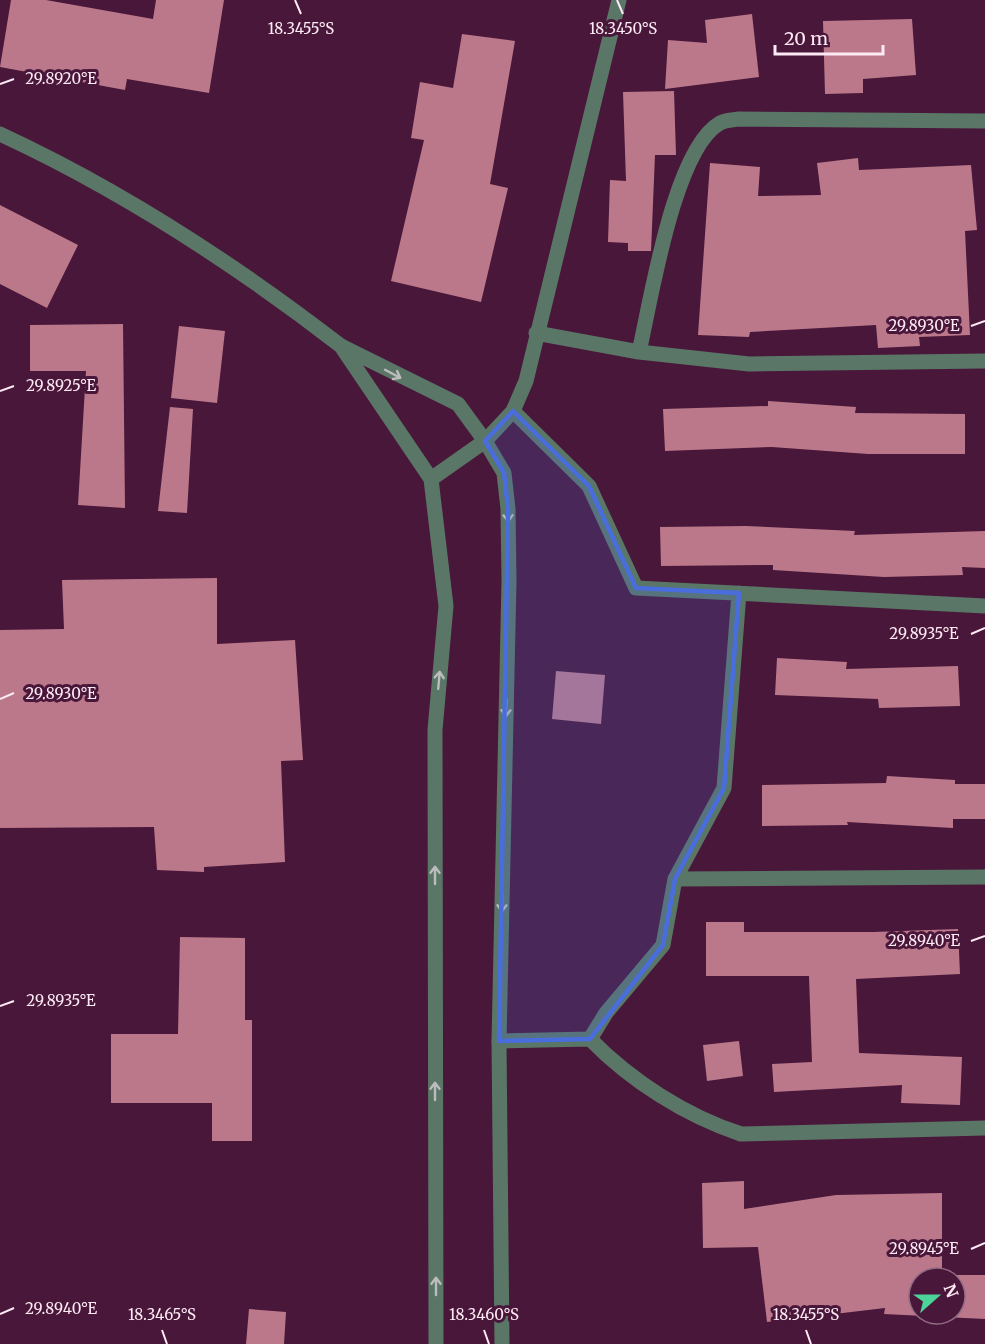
<svg xmlns="http://www.w3.org/2000/svg" width="985" height="1344" viewBox="0 0 985 1344" font-family="Merriweather,serif">
<style>
.building{fill:#bc788b;fill-rule:evenodd}
.lines{fill:none;stroke-linecap:round;stroke-linejoin:round}
.minor{stroke:#5a7667;stroke-width:15}
.tertiary{stroke:#5a7667;stroke-width:15}
.oneway{stroke:#bcbcbc}
.marked{fill:#4a6dde;fill-opacity:0.2;stroke:#4a6dde;stroke-width:4.5;stroke-linejoin:round}
.ticks{fill:none;stroke:#fdeaf5;stroke-width:2}
.ticks-label{font-size:15px;text-anchor:middle;fill:#fdeaf5;stroke:#491739;stroke-width:6;stroke-linejoin:round;paint-order:stroke}
</style>
<rect width="100%" height="100%" fill="#491739"/>
<path class="building" d="M 11,0 L 46,0 L 153,19 L 156,0 L 224,0 L 209,93 L 127,79 L 125,90 L 0,67 Z
M 752,14 L 759,77 L 665,89 L 668,40 L 707,43 L 705,20 Z
M 912,19 L 916,75 L 863,79 L 863,93 L 825,94 L 823,21 Z
M 462,34 L 515,41 L 490,184 L 508,188 L 481,302 L 391,281 L 424,140 L 411,138 L 420,82 L 453,88 Z
M 674,91 L 676,155 L 655,155 L 651,251 L 628,251 L 628,243 L 608,242 L 610,180 L 626,181 L 623,92 Z
M 858,158 L 859,170 L 971,165 L 977,230 L 965,231 L 970,335 L 919,337 L 920,346 L 878,348 L 876,325 L 750,332 L 749,337 L 698,335 L 710,163 L 760,167 L 758,196 L 821,195 L 817,163 Z
M 0,205 L 78,245 L 47,308 L 0,284 Z
M 123,324 L 125,508 L 78,505 L 86,371 L 30,371 L 30,325 Z
M 179,326 L 225,331 L 217,403 L 171,398 Z
M 768,401 L 856,407 L 855,413 L 965,414 L 965,454 L 868,454 L 772,447 L 665,451 L 663,409 L 768,406 Z
M 170,407 L 193,409 L 187,513 L 158,511 Z
M 746,526 L 855,531 L 854,535 L 985,531 L 985,568 L 962,567 L 963,575 L 884,577 L 773,570 L 773,565 L 661,566 L 660,527 Z
M 217,578 L 217,644 L 295,640 L 303,760 L 281,761 L 285,862 L 204,867 L 204,872 L 157,870 L 154,827 L 0,828 L 0,630 L 64,629 L 62,580 Z
M 777,658 L 847,662 L 846,669 L 958,666 L 960,706 L 879,708 L 878,699 L 775,695 Z
M 556,671 L 605,675 L 601,724 L 552,719 Z
M 887,776 L 955,780 L 955,784 L 985,784 L 985,819 L 953,819 L 953,828 L 847,822 L 848,825 L 762,826 L 762,785 L 886,783 Z
M 706,922 L 744,922 L 744,932 L 873,932 L 958,929 L 960,974 L 856,979 L 859,1053 L 962,1057 L 960,1105 L 901,1103 L 902,1085 L 774,1092 L 772,1064 L 812,1062 L 809,976 L 706,976 Z
M 180,937 L 245,938 L 245,1020 L 252,1020 L 252,1141 L 212,1141 L 212,1103 L 111,1103 L 111,1034 L 178,1034 Z
M 739,1041 L 743,1076 L 707,1081 L 703,1045 Z
M 744,1181 L 744,1209 L 836,1195 L 942,1193 L 942,1272 L 947,1272 L 947,1275 L 985,1275 L 985,1319 L 884,1314 L 885,1308 L 767,1322 L 758,1247 L 703,1248 L 702,1183 ZM 919,1278 L 955,1278 L 955,1314 L 919,1314 Z
M 249,1309 L 286,1312 L 284,1344 L 246,1344 Z"/>
<g class="lines">
<path class="minor" d="M 0,134 C 121,190 236,265 341,346
M 536,333 L 639,352 L 749,364 L 985,361
M 639,352 C 651,300 674,149 720,123 C 725,120 733,120 738,119 L 985,121
M 513,411 L 589,486 L 636,588 L 985,606
M 431,479 L 485,441 L 513,411 L 526,381 L 619,0
M 675,879 L 985,877
M 590,1039 L 606,1013 L 663,945 L 675,879 L 724,788 L 739,593
M 499,1041 L 590,1039 C 631,1081 686,1116 741,1134 L 985,1128"/>
<path class="tertiary" d="M 341,346 L 458,404 L 485,441 L 504,473 L 508,509 L 509,581 L 499,1041 L 502,1344
M 343,349 L 431,479 L 446,606 L 435,730 L 436,1344"/>
</g>
<defs><path id="oneway-shaft" d="M-6 0H5M1.5-3L5.5 0L1.5 3" fill="none" stroke-width="1.6" stroke-linecap="round" stroke-linejoin="round" transform="scale(1.5)"/></defs>
<g class="oneway">
<use href="#oneway-shaft" transform="translate(393 374) rotate(28)"/>
<use href="#oneway-shaft" transform="translate(508 513) rotate(88)"/>
<use href="#oneway-shaft" transform="translate(439 680) rotate(-85)"/>
<use href="#oneway-shaft" transform="translate(506 708) rotate(91)"/>
<use href="#oneway-shaft" transform="translate(435 875) rotate(-90)"/>
<use href="#oneway-shaft" transform="translate(502 903) rotate(91)"/>
<use href="#oneway-shaft" transform="translate(435 1091) rotate(-90)"/>
<use href="#oneway-shaft" transform="translate(436 1286) rotate(-90)"/>
</g>
<path class="marked" d="M 513,411 L 589,486 L 636,588 L 739,593 L 724,788 L 675,879 L 663,945 L 590,1039 L 499,1041 L 508,509 L 504,473 L 485,441 Z"/>
<path class="ticks" d="M 295,0 L 301,14M 617,0 L 623,14M 0,84 L 14,79M 971,326 L 985,321M 0,391 L 14,386M 971,634 L 985,628M 0,699 L 14,693M 971,941 L 985,936M 0,1006 L 14,1001M 971,1249 L 985,1243M 0,1314 L 14,1308M 162,1330 L 167,1344M 484,1330 L 489,1344M 806,1330 L 811,1344"/>
<g class="ticks-label">
<text x="301" y="34">18.3455°S</text>
<text x="623" y="34">18.3450°S</text>
<text x="61" y="84">29.8920°E</text>
<text x="924" y="331">29.8930°E</text>
<text x="61" y="391">29.8925°E</text>
<text x="924" y="639">29.8935°E</text>
<text x="61" y="699">29.8930°E</text>
<text x="924" y="946">29.8940°E</text>
<text x="61" y="1006">29.8935°E</text>
<text x="924" y="1254">29.8945°E</text>
<text x="61" y="1314">29.8940°E</text>
<text x="162" y="1320">18.3465°S</text>
<text x="484" y="1320">18.3460°S</text>
<text x="806" y="1320">18.3455°S</text>
</g>
<g transform="translate(937 1296) rotate(69)"><circle r="28" fill="#491739" stroke="#916b84" stroke-width="1.5"/>
<path d="M0-4.5L10 22L0 15L-10 22Z" fill="#4cd39a"/>
<text y="-9" font-size="16" font-weight="bold" text-anchor="middle" fill="#fdeaf5">N</text>
</g>
<path d="M775 45v9h108v-9" fill="none" stroke="#fdeaf5" stroke-width="3"/>
<text x="784" y="45" font-size="18" fill="#fdeaf5" stroke="#491739" stroke-width="4.5" paint-order="stroke">20 m</text>
</svg>
